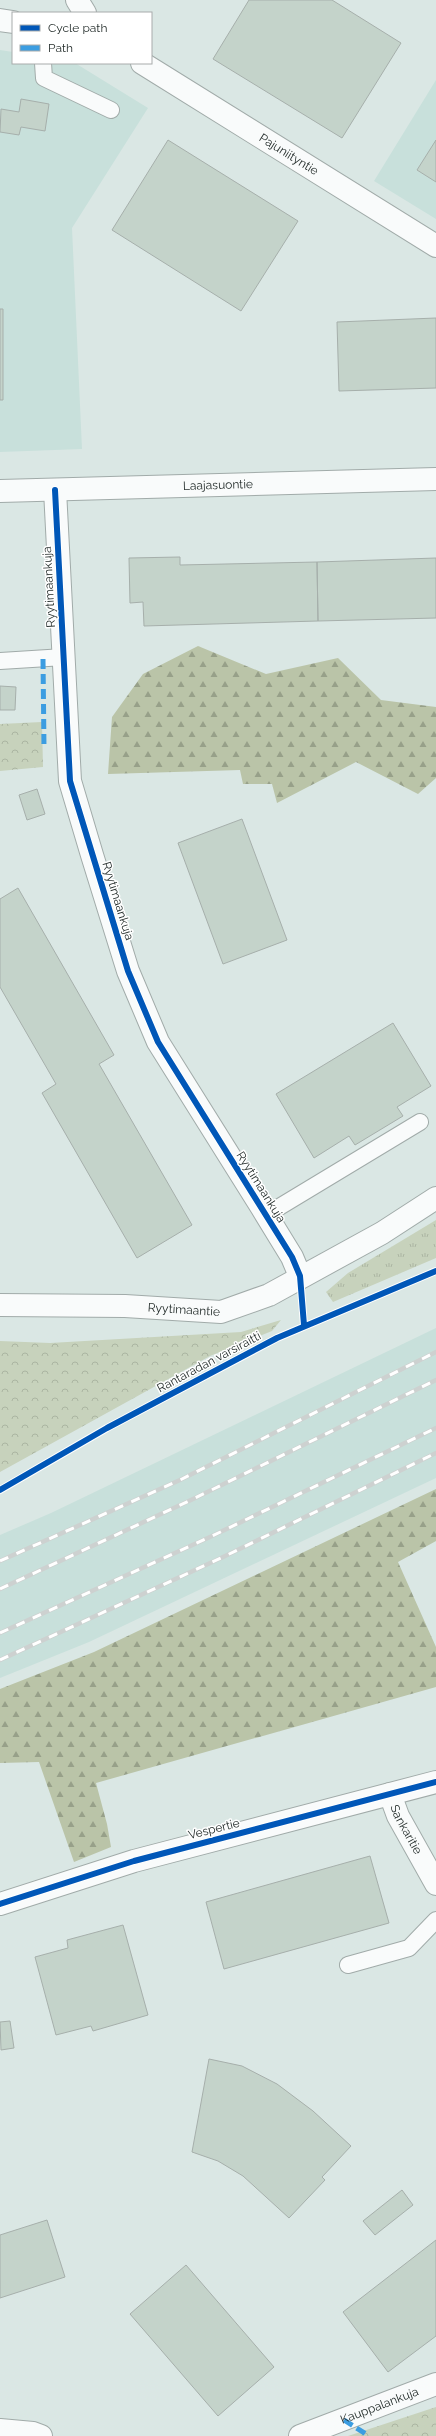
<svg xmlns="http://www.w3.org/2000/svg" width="436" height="2436" viewBox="0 0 436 2436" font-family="Raleway,sans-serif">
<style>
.built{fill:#c8e0db}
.grass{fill:url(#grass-tufts)}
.forest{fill:url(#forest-firs)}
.park{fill:url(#park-crowns)}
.building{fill:#c4d3ca;stroke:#a6afab}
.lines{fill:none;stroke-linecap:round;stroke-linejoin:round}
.lane-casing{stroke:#a1aba9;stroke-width:18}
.street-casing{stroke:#a1aba9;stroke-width:24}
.lane{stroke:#f9fbfb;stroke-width:16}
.street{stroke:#f9fbfb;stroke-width:22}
.rail-casing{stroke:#cdd1d0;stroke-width:4.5}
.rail{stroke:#fff;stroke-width:3;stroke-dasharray:9;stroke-linecap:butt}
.quiet{stroke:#3c9de1;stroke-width:5;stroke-dasharray:10 5;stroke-linecap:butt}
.cycleway-casing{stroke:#fff;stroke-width:8}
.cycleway{stroke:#0057b8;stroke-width:6}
.labels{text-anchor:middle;stroke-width:3;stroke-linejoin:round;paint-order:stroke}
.street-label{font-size:12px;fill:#252e2c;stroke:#fff}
</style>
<defs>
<pattern id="grass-tufts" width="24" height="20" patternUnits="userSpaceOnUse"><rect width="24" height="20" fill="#c7d2bc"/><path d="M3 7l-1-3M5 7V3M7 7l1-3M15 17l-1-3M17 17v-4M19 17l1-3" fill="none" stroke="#abb5a2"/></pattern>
<pattern id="forest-firs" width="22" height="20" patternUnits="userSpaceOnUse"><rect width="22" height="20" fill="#bac4a8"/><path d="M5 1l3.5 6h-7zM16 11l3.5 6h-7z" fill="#97a089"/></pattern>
<pattern id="park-crowns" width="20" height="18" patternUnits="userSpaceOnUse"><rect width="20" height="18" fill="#c7d2bc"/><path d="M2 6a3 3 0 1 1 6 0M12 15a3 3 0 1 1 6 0" fill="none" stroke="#abb5a2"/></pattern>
</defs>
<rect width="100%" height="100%" fill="#dae7e4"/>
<path class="built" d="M 0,50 L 13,52 L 13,63 L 75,63 L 148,108 L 72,228 L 82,449 L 0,452 Z
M 436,80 L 436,219 L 374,181 Z
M 436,1328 L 436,1478 L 89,1642 L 0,1678 L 0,1535 L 51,1513 Z"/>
<path class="grass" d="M 436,1220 L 436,1258 L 333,1302 L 326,1292 L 348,1273 Z"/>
<path class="forest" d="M 198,646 L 266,674 L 338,658 L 381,700 L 436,707 L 436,778 L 418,794 L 356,762 L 277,803 L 272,784 L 243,784 L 240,770 L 108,774 L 112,717 L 143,674 Z
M 436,1489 L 436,1541 L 398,1562 L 436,1647 L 436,1687 L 96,1783 L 107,1824 L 111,1847 L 74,1862 L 39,1762 L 0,1763 L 0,1689 L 94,1652 Z"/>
<path class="park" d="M 42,722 L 43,767 L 0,771 L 0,724 Z
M 281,1320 L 272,1331 L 210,1356 L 0,1472 L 0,1341 L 50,1343 L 241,1332 Z
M 436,2407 L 436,2436 L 348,2436 Z"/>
<path class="building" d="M 249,0 L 332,0 L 401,43 L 342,138 L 213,59 Z
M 21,99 L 49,104 L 45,131 L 21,127 L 19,135 L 0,132 L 1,109 L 19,112 Z
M 168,140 L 298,221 L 241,311 L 112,230 Z
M 436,140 L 436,182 L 417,170 Z
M 0,309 L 3,309 L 3,400 L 0,400 Z
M 436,318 L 436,388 L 339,391 L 337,322 Z
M 180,557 L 180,565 L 317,562 L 318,621 L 144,626 L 143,602 L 130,603 L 129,558 Z
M 436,558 L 436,618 L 318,621 L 317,562 Z
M 0,686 L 16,687 L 15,710 L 0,710 Z
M 37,789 L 45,814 L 27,820 L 19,795 Z
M 242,819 L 287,940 L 223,964 L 178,843 Z
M 18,888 L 114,1055 L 99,1064 L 192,1225 L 137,1258 L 42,1093 L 56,1084 L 0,987 L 0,899 Z
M 393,1023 L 431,1086 L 397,1107 L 403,1116 L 355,1145 L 349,1136 L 314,1158 L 276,1094 Z
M 370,1856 L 389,1923 L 224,1969 L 206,1902 Z
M 123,1925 L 148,2015 L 93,2031 L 91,2026 L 56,2035 L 35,1957 L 68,1948 L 67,1940 Z
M 10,2021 L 14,2048 L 1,2050 L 0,2022 Z
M 209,2059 L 242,2066 L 277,2084 L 313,2111 L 351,2146 L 322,2177 L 325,2180 L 289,2218 L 243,2176 L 218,2161 L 192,2152 Z
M 402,2190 L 413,2205 L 375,2235 L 363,2221 Z
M 47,2220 L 65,2277 L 0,2298 L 0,2235 Z
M 436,2240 L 436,2336 L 388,2372 L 343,2312 Z
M 186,2265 L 274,2367 L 218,2416 L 130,2314 Z"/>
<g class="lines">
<defs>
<path id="lane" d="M 43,63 L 44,78 L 111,110
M 0,661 L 64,657
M 266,1215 L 420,1122
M 348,1965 L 409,1948 L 436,1920"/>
<g id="street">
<path d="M 77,0 L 85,13"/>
<path d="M 0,20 L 13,22"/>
<path id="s1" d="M 142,63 L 436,246"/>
<path d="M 55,490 L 70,781 L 92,855 L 128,971 L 158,1042 L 262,1208 L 292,1257 L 300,1276"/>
<path id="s2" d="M 0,491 L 436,479"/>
<path id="s3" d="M 0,1305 L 125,1306 L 221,1312 L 269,1295 L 382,1233 L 436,1198"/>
<path id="s4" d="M 390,1794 L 398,1816 L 436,1884"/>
<path d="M 0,1904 L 134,1861 L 436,1782"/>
<path d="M 0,2430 L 33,2433 L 41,2436"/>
<path id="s5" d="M 300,2436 L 436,2384"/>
</g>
</defs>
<use href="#lane" class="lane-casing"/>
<use href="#street" class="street-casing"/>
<use href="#lane" class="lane"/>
<use href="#street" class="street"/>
<defs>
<path id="rail" d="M 0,1561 L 180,1480 L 436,1352
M 0,1589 L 191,1500 L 436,1380
M 0,1633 L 210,1537 L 436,1428
M 0,1660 L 221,1558 L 436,1453"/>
</defs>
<use href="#rail" class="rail-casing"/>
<use href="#rail" class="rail"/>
<path class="quiet" d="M 43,659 L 44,748
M 344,2420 L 369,2436"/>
<defs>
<path id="cycleway" d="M 55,490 L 70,781 L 128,971 L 158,1042 L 292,1257 L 300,1276 L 304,1325
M 0,1490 L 107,1428 L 277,1338 L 436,1271
M 0,1904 L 134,1861 L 436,1782"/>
</defs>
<use href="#cycleway" class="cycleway-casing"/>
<use href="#cycleway" class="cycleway"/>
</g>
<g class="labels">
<g class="street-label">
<text dy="4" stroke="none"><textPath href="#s1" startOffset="173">Pajuniityntie</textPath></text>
<text dy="4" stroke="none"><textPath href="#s2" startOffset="218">Laajasuontie</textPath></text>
<text transform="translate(49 587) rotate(-93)" y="4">Ryytimaankuja</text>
<text transform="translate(118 901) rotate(73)" y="4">Ryytimaankuja</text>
<text transform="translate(261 1187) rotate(58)" y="4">Ryytimaankuja</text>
<text dy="4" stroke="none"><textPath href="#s3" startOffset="184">Ryytimaantie</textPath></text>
<text transform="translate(209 1362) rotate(-28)" y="4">Rantaradan varsiraitti</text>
<text transform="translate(214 1829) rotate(-14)" y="4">Vespertie</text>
<text dy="4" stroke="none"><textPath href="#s4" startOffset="39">Sankaritie</textPath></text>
<text dy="4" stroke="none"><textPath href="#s5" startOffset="85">Kauppalankuja</textPath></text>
</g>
</g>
<rect x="12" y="12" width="140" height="52" fill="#ffffff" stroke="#a8abab"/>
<rect x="20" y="25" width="20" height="6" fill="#0057b8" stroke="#a8abab"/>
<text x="48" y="32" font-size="12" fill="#252e2c">Cycle path</text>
<rect x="20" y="45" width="20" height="6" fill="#3c9de1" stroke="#a8abab"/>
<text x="48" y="52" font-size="12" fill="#252e2c">Path</text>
</svg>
